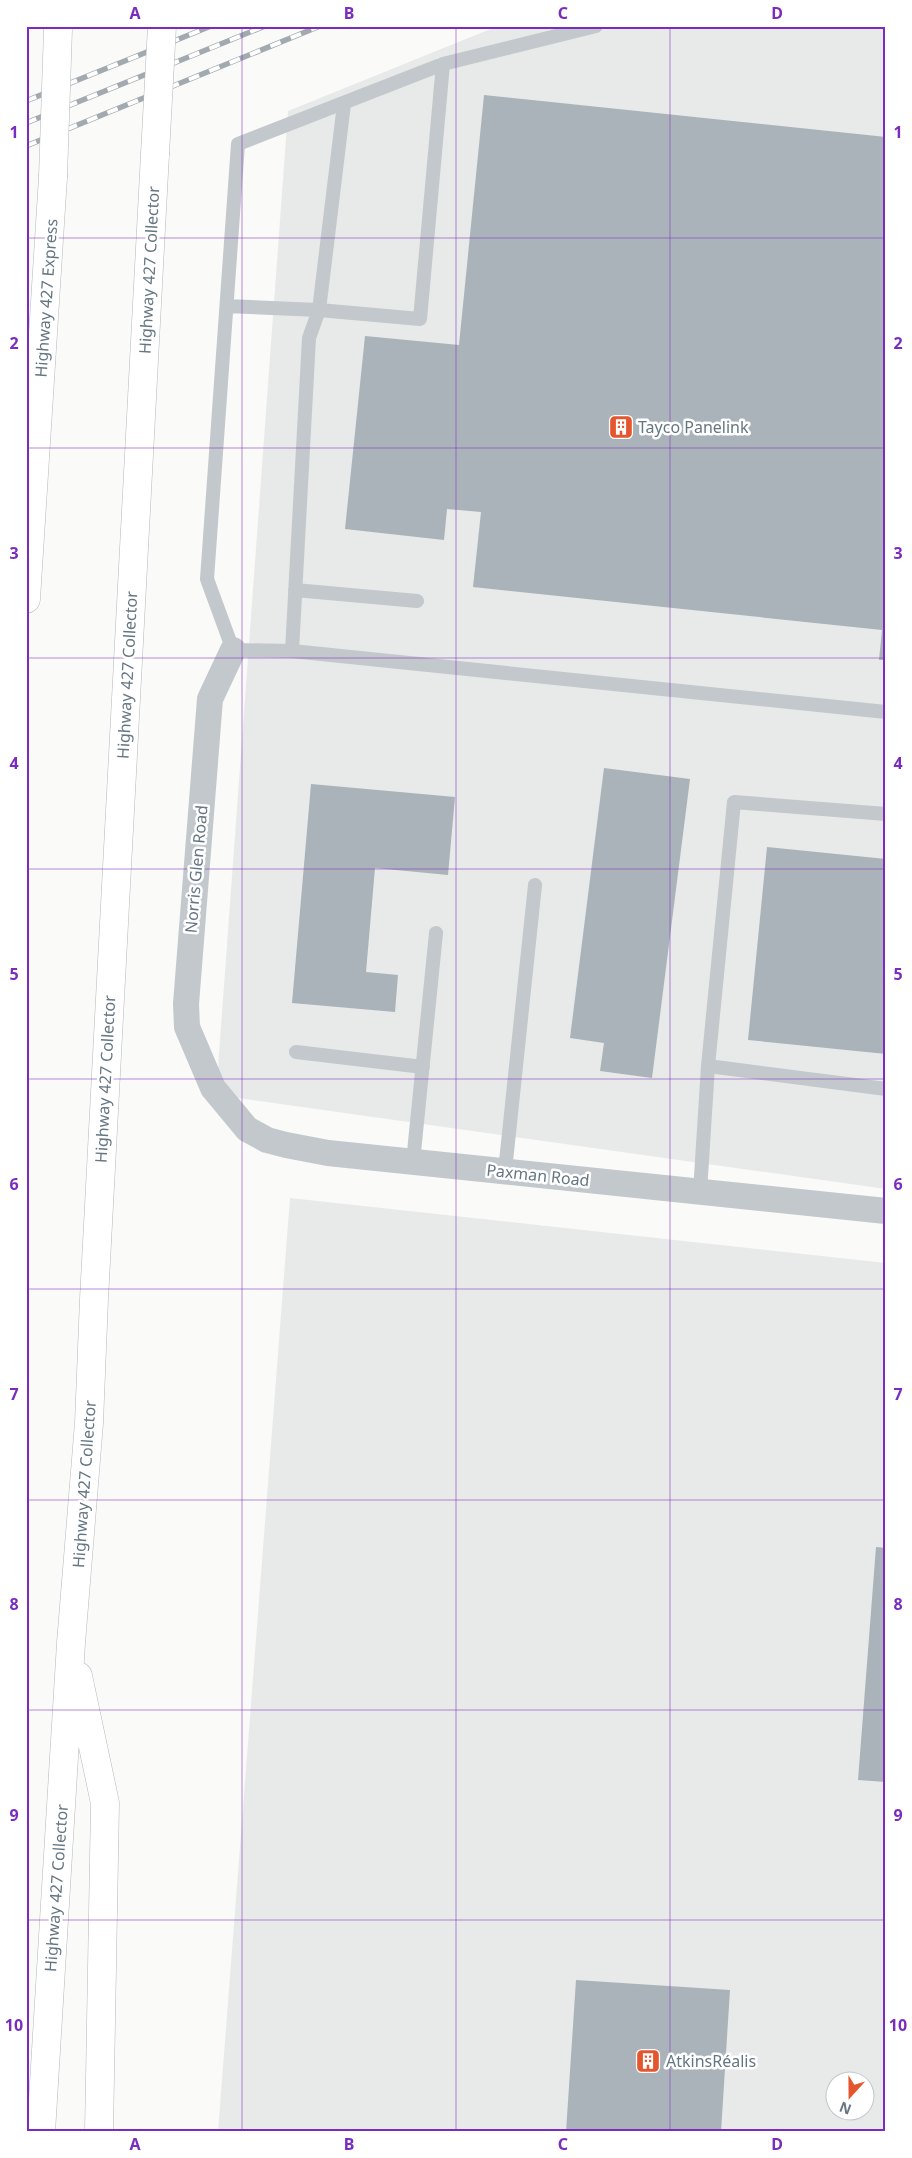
<svg xmlns="http://www.w3.org/2000/svg" width="912" height="2158" viewBox="0 0 912 2158" font-family="'Noto Sans',sans-serif">
<style>
.built{fill:#e8e9e9;fill-rule:evenodd}
.building{fill:#aab3b9}
.lines{fill:none;stroke-linecap:round;stroke-linejoin:round}
.highway-casing{stroke:#b4b9bd;stroke-width:29}
.lane{stroke:#c3c8cc;stroke-width:14}
.street{stroke:#c3c8cc;stroke-width:26}
.highway{stroke:#fff;stroke-width:28}
.rail-casing{stroke:#a2aab0;stroke-width:5.5}
.rail{stroke:#fff;stroke-width:4;stroke-dasharray:11;stroke-linecap:butt}
.highway-bridge-casing{stroke:#b4b9bd;stroke-width:29;stroke-linecap:butt}
.highway-bridge{stroke:#fff;stroke-width:28}
.grid{fill:none;stroke:#7b2cbf;stroke-width:1;stroke-opacity:0.55}
.labels{text-anchor:middle;stroke-width:5;stroke-linejoin:round;paint-order:stroke}
.street-label{font-size:16px;fill:#657683;stroke:#fff}
.poi-label{font-size:16px;fill:#657683;stroke:#fff;text-anchor:start}
.neatline{fill:none;stroke:#7b2cbf;stroke-width:2}
.grid-label{font-size:16px;text-anchor:middle;font-weight:bold;fill:#7b2cbf}
</style>
<rect width="100%" height="100%" fill="#fafaf8"/>
<path class="built" d="M 498,26 L 886,26 L 886,1189 L 216,1095 L 288,111 Z
M 290,1198 L 886,1263 L 886,2132 L 218,2132 ZM 834,2080 L 864,2080 L 864,2110 L 834,2110 Z"/>
<path class="building" d="M 484,95 L 886,137 L 886,660 L 879,660 L 882,630 L 473,587 L 481,512 L 447,509 L 444,540 L 345,529 L 365,336 L 459,345 Z
M 604,768 L 690,779 L 652,1078 L 600,1071 L 604,1043 L 570,1038 Z
M 311,784 L 455,797 L 448,875 L 375,868 L 366,972 L 398,975 L 395,1012 L 292,1003 Z
M 767,847 L 886,859 L 886,1054 L 748,1040 Z
M 876,1547 L 886,1548 L 886,1782 L 858,1780 Z
M 576,1980 L 730,1990 L 721,2132 L 566,2132 Z"/>
<g class="lines">
<defs>
<path id="highway" d="M 26,599 L 53,177
M 78,1676 L 105,1803 L 99,2132
M 41,2132 L 71,1643 L 89,1423 L 94,1299 L 155,154"/>
</defs>
<use href="#highway" class="highway-casing"/>
<path class="lane" d="M 443,64 L 238,144 L 207,579 L 233,650 L 292,651 L 886,712
M 227,306 L 319,310 L 420,319 L 443,64 L 596,26
M 295,590 L 417,601
M 292,651 L 309,338 L 319,310 L 344,104
M 296,1052 L 423,1067
M 708,1066 L 734,802 L 886,814
M 413,1162 L 436,933
M 505,1171 L 535,885
M 700,1192 L 708,1066 L 886,1089"/>
<path class="street" d="M 233,650 L 210,699 L 186,1004 L 187,1027 L 213,1088 L 247,1129 L 267,1140 L 286,1145 L 328,1153 L 886,1211"/>
<use href="#highway" class="highway"/>
<defs>
<path id="rail" d="M 26,101 L 211,26
M 26,123 L 265,26
M 26,146 L 320,26"/>
</defs>
<use href="#rail" class="rail-casing"/>
<use href="#rail" class="rail"/>
<defs>
<path id="highway-bridge" d="M 155,154 L 162,26
M 53,177 L 58,29"/>
</defs>
<use href="#highway-bridge" class="highway-bridge-casing"/>
<use href="#highway-bridge" class="highway-bridge"/>
</g>
<path class="grid" d="M 242,26 L 242,2132M 456,26 L 456,2132M 670,26 L 670,2132M 26,238 L 886,238M 26,448 L 886,448M 26,658 L 886,658M 26,869 L 886,869M 26,1079 L 886,1079M 26,1289 L 886,1289M 26,1500 L 886,1500M 26,1710 L 886,1710M 26,1920 L 886,1920"/>
<defs>
<symbol id="building-square" viewBox="-11 -11 22 22"><rect x="-9" y="-9" width="18" height="18" rx="4" fill="#e4572e" stroke="#fff"/><path d="M-4-6H4V6H1V3H-1V6H-4ZM-2.5-4.3h1.7v1.8h-1.7ZM.8-4.3h1.7v1.8H.8ZM-2.5-1h1.7V.8h-1.7ZM.8-1h1.7V.8H.8Z" fill="#fff"/></symbol>
</defs>
<g fill-rule="evenodd">
<use href="#building-square" x="607" y="413" width="28" height="28"/>
<use href="#building-square" x="634" y="2047" width="28" height="28"/>
</g>
<g class="labels">
<g class="street-label">
<text transform="translate(149 270) rotate(-87)" y="6">Highway 427 Collector</text>
<text transform="translate(46 298) rotate(-86)" y="6">Highway 427 Express</text>
<text transform="translate(127 675) rotate(-87)" y="6">Highway 427 Collector</text>
<text transform="translate(196 869) rotate(-85)" y="6">Norris Glen Road</text>
<text transform="translate(105 1079) rotate(-87)" y="6">Highway 427 Collector</text>
<text transform="translate(538 1175) rotate(6)" y="6">Paxman Road</text>
<text transform="translate(84 1484) rotate(-86)" y="6">Highway 427 Collector</text>
<text transform="translate(56 1888) rotate(-86)" y="6">Highway 427 Collector</text>
</g>
<g class="poi-label">
<text x="638" y="433">Tayco Panelink</text>
<text x="666" y="2067">AtkinsRéalis</text>
</g>
</g>
<rect width="912" height="2158" fill="none" stroke="#ffffff" stroke-width="55"/>
<g transform="translate(850 2096) rotate(201)"><circle r="24" fill="#ffffff" stroke="#c1c8cd"/>
<path d="M0-4L9 19L0 12L-9 19Z" fill="#e4572e"/>
<text y="-8" font-size="14" font-weight="bold" text-anchor="middle" fill="#657683">N</text>
</g>
<rect x="28" y="28" width="856" height="2102" class="neatline"/>
<g class="grid-label">
<text x="135" y="19">A</text>
<text x="349" y="19">B</text>
<text x="563" y="19">C</text>
<text x="777" y="19">D</text>
<text x="14" y="138">1</text>
<text x="898" y="138">1</text>
<text x="14" y="349">2</text>
<text x="898" y="349">2</text>
<text x="14" y="559">3</text>
<text x="898" y="559">3</text>
<text x="14" y="769">4</text>
<text x="898" y="769">4</text>
<text x="14" y="980">5</text>
<text x="898" y="980">5</text>
<text x="14" y="1190">6</text>
<text x="898" y="1190">6</text>
<text x="14" y="1400">7</text>
<text x="898" y="1400">7</text>
<text x="14" y="1610">8</text>
<text x="898" y="1610">8</text>
<text x="14" y="1821">9</text>
<text x="898" y="1821">9</text>
<text x="14" y="2031">10</text>
<text x="898" y="2031">10</text>
<text x="135" y="2150">A</text>
<text x="349" y="2150">B</text>
<text x="563" y="2150">C</text>
<text x="777" y="2150">D</text>
</g>
</svg>
